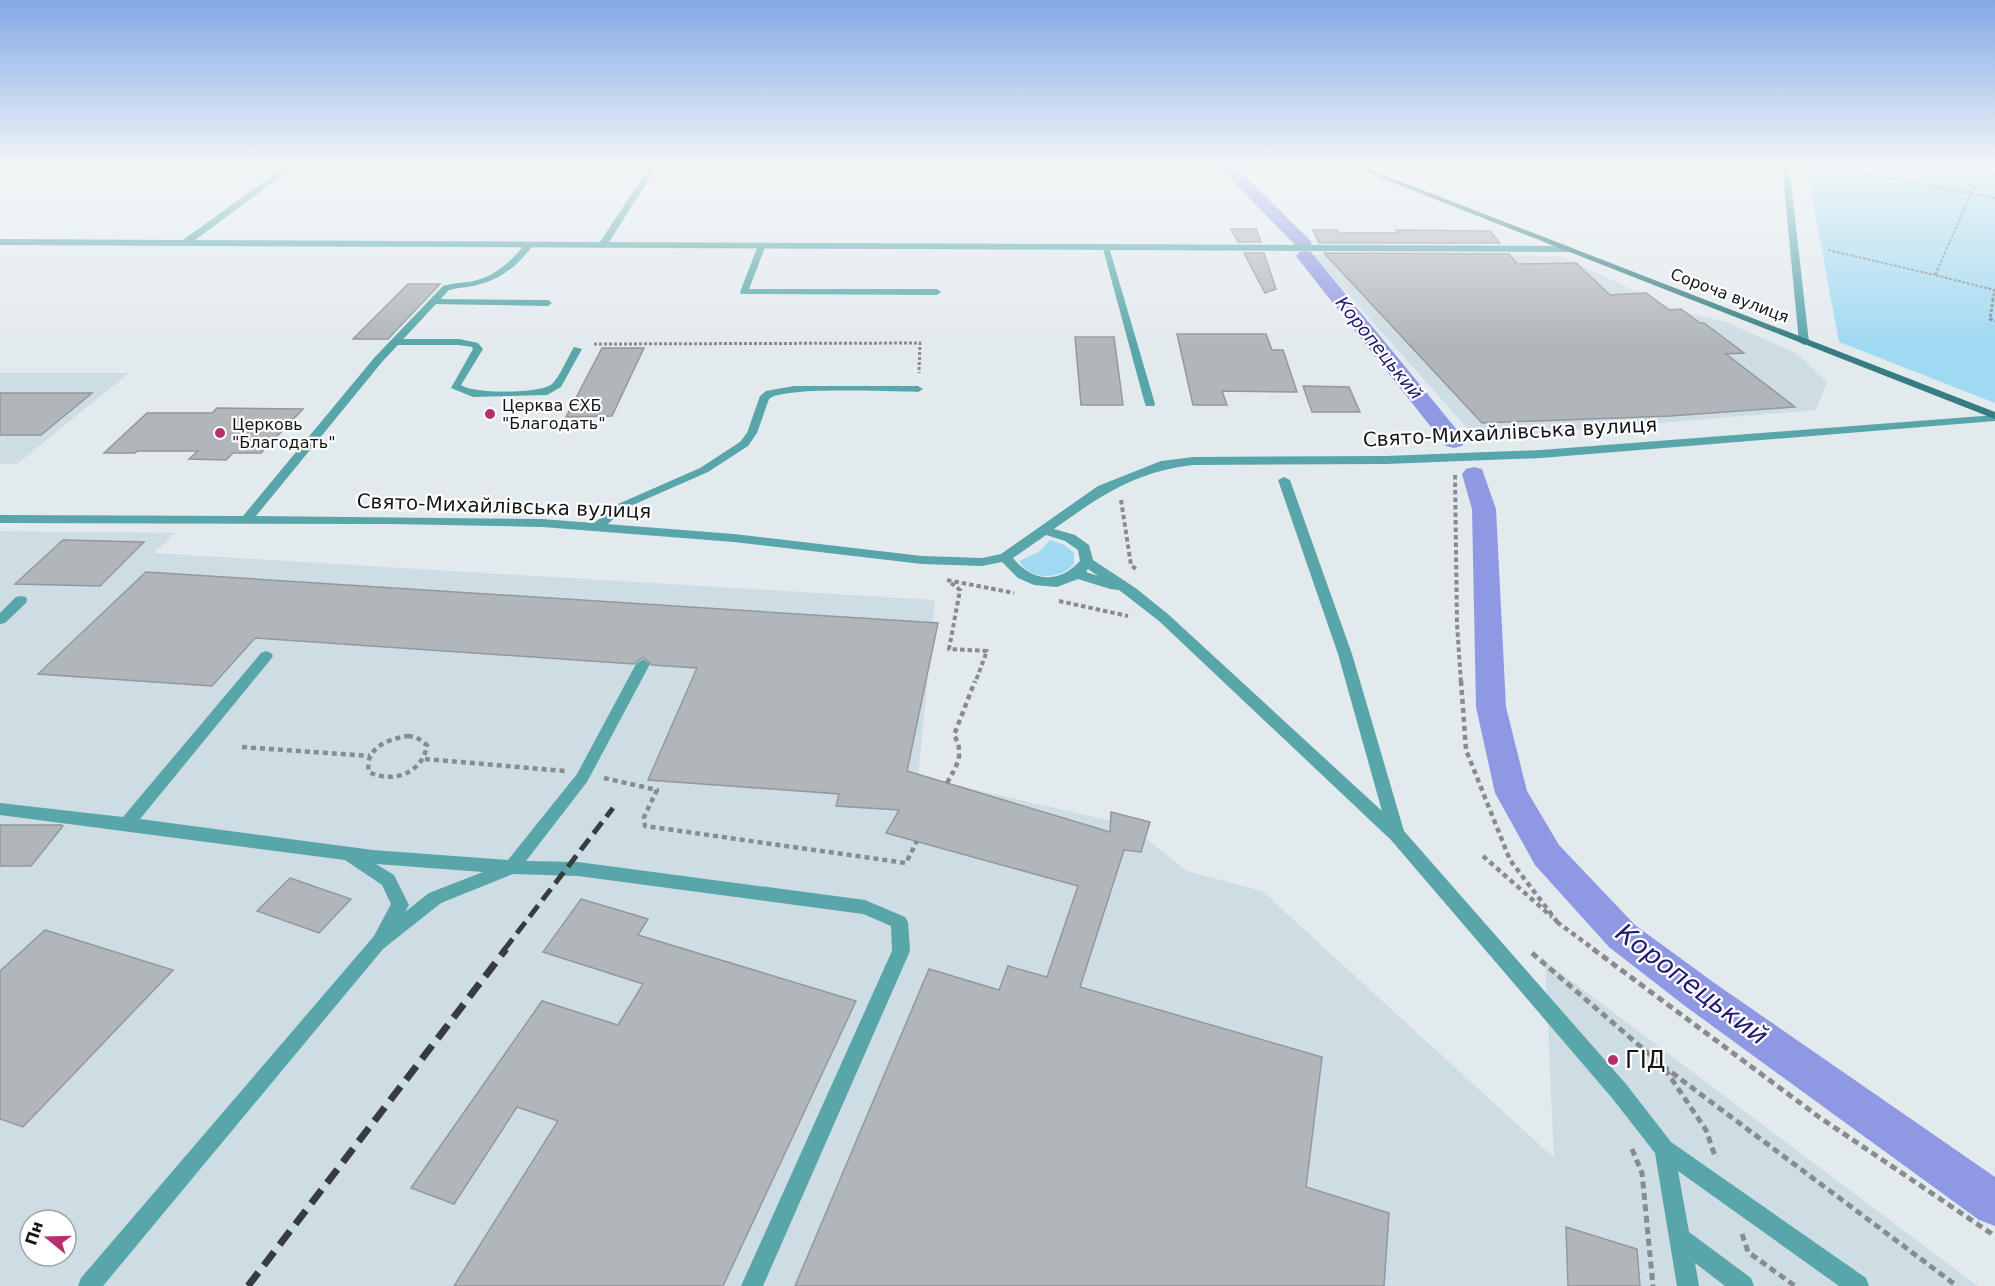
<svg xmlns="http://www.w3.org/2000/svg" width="1995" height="1286" viewBox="0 0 1995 1286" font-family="'DejaVu Sans',sans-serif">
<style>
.built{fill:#cddde3;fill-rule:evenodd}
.green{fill:#a0d9f2}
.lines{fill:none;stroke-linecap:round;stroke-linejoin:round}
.canal{fill:#8f98e3;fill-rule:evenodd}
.building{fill:#b1b6bb;stroke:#94989d;stroke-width:1.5}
.path-far4{stroke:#878c8f;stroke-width:2;stroke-dasharray:3 1.5;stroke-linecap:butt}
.path-far3{stroke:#878c8f;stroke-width:3;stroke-dasharray:3 2;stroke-linecap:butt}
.path-far2{stroke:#878c8f;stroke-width:4;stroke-dasharray:4.5 3;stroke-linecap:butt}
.path-far1{stroke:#878c8f;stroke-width:4.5;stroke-dasharray:5 4;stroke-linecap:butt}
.path{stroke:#878c8f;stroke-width:5;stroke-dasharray:7 4.5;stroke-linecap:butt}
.lane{fill:#58a5aa;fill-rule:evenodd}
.street{fill:#58a5aa;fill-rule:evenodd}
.secondary{fill:#367c80;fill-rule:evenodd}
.rail-far1{stroke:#393c3e;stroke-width:5;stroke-dasharray:14 7;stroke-linecap:butt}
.rail{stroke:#393c3e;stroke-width:7;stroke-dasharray:17 9;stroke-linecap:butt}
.poi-dot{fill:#b62f71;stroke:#fff;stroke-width:2}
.labels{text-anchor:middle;stroke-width:4.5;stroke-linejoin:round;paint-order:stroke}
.far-street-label{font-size:16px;fill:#141617;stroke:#fff}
.far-poi-label{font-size:16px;fill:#141617;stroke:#fff;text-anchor:start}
.far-water-label{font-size:18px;font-style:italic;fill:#231a70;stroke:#fff}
.street-label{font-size:20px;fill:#141617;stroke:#fff}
.near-poi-label{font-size:24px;fill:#141617;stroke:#fff;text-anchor:start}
.near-water-label{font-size:26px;font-style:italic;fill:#231a70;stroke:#fff}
</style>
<rect width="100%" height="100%" fill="#e3eaee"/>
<path class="built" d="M 1313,255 L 1561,256 L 1676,310 L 1726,322 L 1796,353 L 1827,382 L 1816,410 L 1476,438 Z
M 0,373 L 129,373 L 17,464 L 0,464 Z
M 0,531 L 175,533 L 154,553 L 935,600 L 918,779 L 947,783 L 1129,825 L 1187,871 L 1262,891 L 1554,1158 L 1545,961 L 1978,1286 L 0,1286 ZM 30,1220 L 66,1220 L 66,1256 L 30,1256 Z"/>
<path class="green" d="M 1806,165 L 1995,165 L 1995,403 L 1839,342 Z
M 1050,540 L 1063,544 L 1074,553 L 1074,564 C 1060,580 1030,581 1019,561 L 1039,552 Z"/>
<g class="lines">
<path class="canal" d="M 1232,167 L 1237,169 L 1309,239 L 1312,243 L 1309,247 L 1297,247 L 1227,175 L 1224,172 Z
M 1305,251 L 1311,252 L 1462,436 L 1465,441 L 1462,446 L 1454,448 L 1446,446 L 1299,260 L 1296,256 L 1299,252 Z
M 1474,467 L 1482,469 L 1496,509 L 1506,707 L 1527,791 L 1559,845 L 1635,925 L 1713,982 L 1995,1177 L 1995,1226 L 1979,1220 L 1685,1006 L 1609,947 L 1535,865 L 1495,793 L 1476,707 L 1472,509 L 1462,474 L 1466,469 Z"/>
</g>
<path class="building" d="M 1231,229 L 1256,229 L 1261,242 L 1238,242 Z
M 1313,230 L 1337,230 L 1339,233 L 1398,233 L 1396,230 L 1490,231 L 1500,243 L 1319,243 Z
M 1244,253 L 1264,253 L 1276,289 L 1265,293 Z
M 1324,253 L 1509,254 L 1517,264 L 1576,263 L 1610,295 L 1646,293 L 1669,310 L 1681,309 L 1700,323 L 1704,323 L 1744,353 L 1726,354 L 1795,407 L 1670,416 L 1482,423 Z
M 408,284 L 440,284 L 388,339 L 353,339 Z
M 1177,334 L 1266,334 L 1272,350 L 1283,350 L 1297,392 L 1222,391 L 1227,405 L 1193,405 Z
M 1075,337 L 1114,337 L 1123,405 L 1081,405 Z
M 602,348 L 644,348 L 612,416 L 566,417 Z
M 1303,386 L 1349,387 L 1360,412 L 1312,412 Z
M 0,393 L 92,393 L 41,435 L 0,435 Z
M 217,408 L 303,409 L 261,453 L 233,453 L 226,460 L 189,459 L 198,451 L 138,451 L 135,453 L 104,453 L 147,413 L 212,413 Z
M 63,540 L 144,542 L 100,586 L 15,584 Z
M 146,572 L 938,623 L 907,771 L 1110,832 L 1111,812 L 1150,822 L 1141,852 L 1124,850 L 1080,987 L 1322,1057 L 1306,1187 L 1389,1213 L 1384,1286 L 795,1286 L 929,969 L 999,990 L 1008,966 L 1047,977 L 1078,886 L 886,833 L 899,810 L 836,806 L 839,794 L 648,780 L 697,668 L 652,665 L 643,657 L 634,664 L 255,638 L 212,686 L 38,674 Z
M 0,825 L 61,825 L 63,826 L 31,866 L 0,866 Z
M 290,878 L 351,899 L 319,933 L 257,911 Z
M 581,899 L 648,919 L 638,935 L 856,1001 L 723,1286 L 454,1286 L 558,1121 L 517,1107 L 454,1204 L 411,1188 L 542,1001 L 618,1025 L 643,984 L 543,952 Z
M 45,930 L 173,970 L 23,1127 L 0,1119 L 0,971 Z
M 1566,1227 L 1637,1249 L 1640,1286 L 1568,1286 Z"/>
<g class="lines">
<path class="path-far4" d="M 1820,165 L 1995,198
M 1943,165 L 1995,175
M 1984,165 L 1935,275 L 1994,290 L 1993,300
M 1828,250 L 1935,275"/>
<path class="path-far3" d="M 1993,299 L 1990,319 L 1995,321
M 594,344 L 920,343 L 919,373"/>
<path class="path-far2" d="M 1455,475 L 1457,624 L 1461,683
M 1121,500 L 1131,565 L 1137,570
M 947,580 L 1014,593
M 951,583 L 960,590 L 949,649 L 987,651 L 975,683
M 1059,601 L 1128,616"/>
<path class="path-far1" d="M 1461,681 L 1466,750 L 1510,860 L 1558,923
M 408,736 L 416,737 L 427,745 C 423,773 393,784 369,772 C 364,748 388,739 408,736 Z
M 242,747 L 370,756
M 425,759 L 565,771
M 604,778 L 657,790 L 644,817 L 645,826 L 906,863 L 917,841
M 947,783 C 957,765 965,754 954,735 L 975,681
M 1483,856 L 1552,917
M 1557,922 L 1595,950"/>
<path class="path" d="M 1593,949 L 1819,1117 L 1995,1236
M 1532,953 L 1663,1066 L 1957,1286
M 1665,1069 L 1706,1130 L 1715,1156
M 1632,1149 L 1642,1173 L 1653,1286
M 1742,1234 L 1748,1252 L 1795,1286"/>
<path class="lane" d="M 1782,165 L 1789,165 L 1809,342 L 1804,345 L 1799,342 Z
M 527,242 L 534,244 C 514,271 493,285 459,288 C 452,289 447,292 442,288 C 449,283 460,283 469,282 C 496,277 510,262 527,242 Z
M 759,243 L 766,245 L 749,289 L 937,289 L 941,292 L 937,295 L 741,294 L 740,292 Z
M 1102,245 L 1109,247 L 1155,404 L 1154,406 L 1146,406 L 1145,404 Z
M 434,299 L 548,300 L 552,303 L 548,306 L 431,304 L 430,302 Z
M 459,339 L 478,343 L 483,349 L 461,385 C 473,394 540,394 552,384 C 561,375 567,358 574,347 L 582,349 L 561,387 L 547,395 L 473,397 L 451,388 L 473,349 L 472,347 L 459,345 L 396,345 L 391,342 L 396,339 Z
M 794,386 L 918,386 L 923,389 L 918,392 C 892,392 785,386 769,399 L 757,433 L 748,446 L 708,472 L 626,508 L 602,529 L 594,529 L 592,526 L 594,523 L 618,504 L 700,468 L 740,442 L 747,433 L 760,396 L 766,391 Z
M 1284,477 L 1290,480 L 1352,654 L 1404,831 L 1626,1084 L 1671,1142 L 1866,1278 L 1869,1286 L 1839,1286 L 1678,1171 L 1689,1232 L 1751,1278 L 1754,1286 L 1725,1286 L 1695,1263 L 1699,1286 L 1677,1286 L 1655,1153 L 1612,1098 L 1391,840 L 1159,621 L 1157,618 L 1159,615 L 1169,615 L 1382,811 L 1338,654 L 1278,480 Z
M 21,596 L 26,597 L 27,600 L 26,603 L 5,623 L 0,624 L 0,613 L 16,597 Z
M 266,651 L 271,653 L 273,656 L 271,659 L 140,819 L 373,850 L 508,860 L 577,774 L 636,664 L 643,659 L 650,664 L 587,782 L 526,861 L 578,862 L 865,900 L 905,917 L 908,922 L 910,951 L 763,1286 L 741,1286 L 892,951 L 891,926 L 863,914 L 578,876 L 513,874 L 441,903 L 383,949 L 103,1286 L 78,1286 L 81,1278 L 374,936 L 391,904 L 382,885 L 345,860 L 0,815 L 0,803 L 123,817 L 261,653 ZM 376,864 L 483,872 L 429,893 L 405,912 L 409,905 L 394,875 Z"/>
<path class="street" d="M 0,165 L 1362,166 L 1366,168 L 1365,170 L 655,170 L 609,242 L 1568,246 L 1573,249 L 1568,252 L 0,245 L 0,239 L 183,240 L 280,170 L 0,169 ZM 290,170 L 647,170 L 600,242 L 195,240 Z
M 446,285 L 451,288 L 449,290 L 382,362 L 256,516 L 542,519 L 734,534 L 922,556 L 982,558 L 1001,554 L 1098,486 L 1161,461 L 1194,457 L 1386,456 L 1541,450 L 1995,415 L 1995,421 L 1541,458 L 1386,464 L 1194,465 C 1136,471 1100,496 1054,529 L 1075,535 L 1089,545 L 1093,560 L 1137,589 L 1169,615 L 1171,618 L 1169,621 L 1159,621 L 1119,590 L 1110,589 L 1078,579 L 1057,587 L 1034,585 L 1018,578 L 1002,562 L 982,566 L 922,564 L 734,542 L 542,527 L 391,524 L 0,523 L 0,515 L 243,516 L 374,358 L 443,286 ZM 1046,535 L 1065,541 L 1078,550 L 1080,561 C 1059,584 1032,582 1013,558 ZM 1088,569 L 1098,576 L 1086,572 Z"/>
<path class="secondary" d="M 1348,165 L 1358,165 L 1995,412 L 1995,419 Z"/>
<path class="rail-far1" d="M 504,950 L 613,808"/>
<path class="rail" d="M 248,1286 L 506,949"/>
</g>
<linearGradient id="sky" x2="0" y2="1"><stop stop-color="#84a9e6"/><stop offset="0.48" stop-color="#f2f6f7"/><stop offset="1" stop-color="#f2f6f7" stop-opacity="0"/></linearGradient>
<rect width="1995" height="345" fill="url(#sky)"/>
<g class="poi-dot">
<circle cx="490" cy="414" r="6"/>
<circle cx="220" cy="433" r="6"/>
<circle cx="1613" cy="1060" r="6"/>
</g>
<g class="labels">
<g class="far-street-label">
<text transform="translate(1730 295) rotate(21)" y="6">Сороча вулиця</text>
</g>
<g class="far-poi-label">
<text x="502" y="411">Церква ЄХБ<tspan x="502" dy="18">"Благодать"</tspan></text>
<text x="232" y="430">Церковь<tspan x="232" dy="18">"Благодать"</tspan></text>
</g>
<g class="far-water-label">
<text transform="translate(1379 348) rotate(51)" y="6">Коропецький</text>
</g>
<g class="street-label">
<text transform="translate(1510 432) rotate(-3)" y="7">Свято-Михайлівська вулиця</text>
<text transform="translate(504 506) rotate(2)" y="7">Свято-Михайлівська вулиця</text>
</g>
<g class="near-poi-label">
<text x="1625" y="1068">ГІД</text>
</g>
<g class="near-water-label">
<text transform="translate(1692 984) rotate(37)" y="9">Коропецький</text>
</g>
</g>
<g transform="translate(48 1238) rotate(289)"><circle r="28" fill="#ffffff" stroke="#a1a2a2" stroke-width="1.5"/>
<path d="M0-4.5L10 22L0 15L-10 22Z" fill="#b62f71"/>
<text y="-9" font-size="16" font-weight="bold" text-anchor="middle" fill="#141617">Пн</text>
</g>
</svg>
